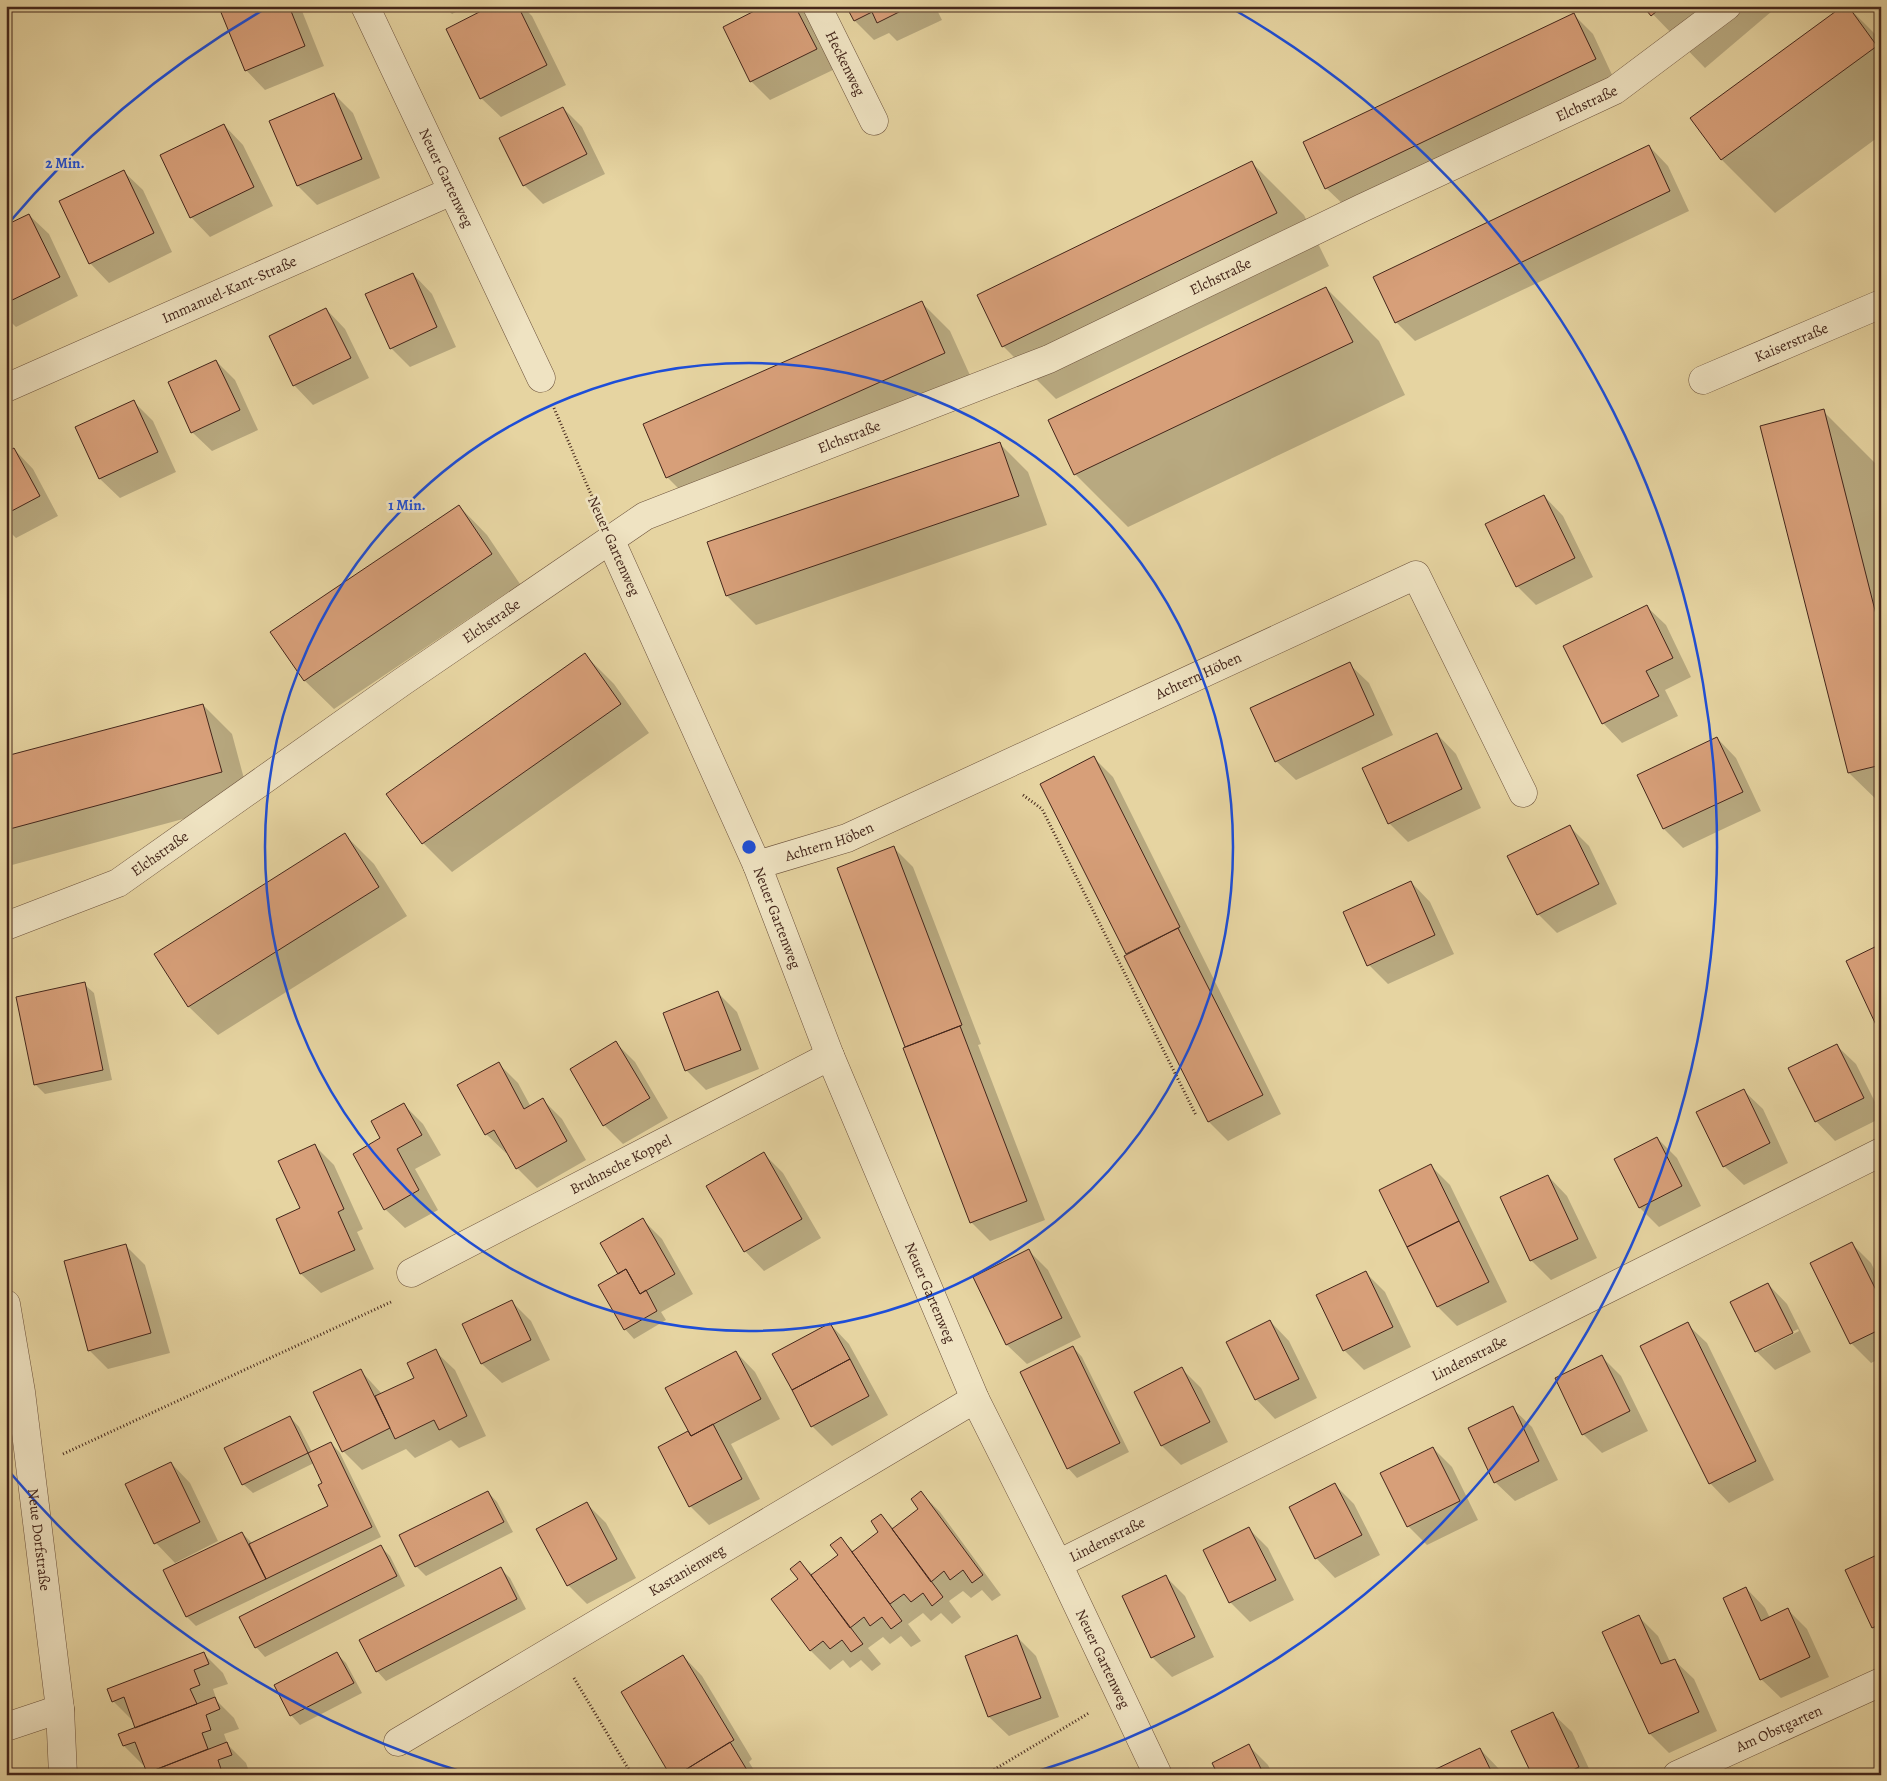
<svg xmlns="http://www.w3.org/2000/svg" width="1887" height="1781" viewBox="0 0 1887 1781" font-family="Alegreya,serif">
<style>
.shadow{fill:#0003;fill-rule:evenodd}
.building{fill:#d79f79;stroke:#44261b}
.lines{fill:none;stroke-linecap:round;stroke-linejoin:round}
.minor-casing{stroke:#6c523c;stroke-width:29}
.path{stroke:#44261b;stroke-width:3;stroke-dasharray:1 2.5;stroke-linecap:butt}
.minor{stroke:#efe3c2;stroke-width:28}
.ring{fill:none;stroke:#1d4ed8;stroke-width:2.5}
.labels{text-anchor:middle;stroke-width:5;stroke-linejoin:round;paint-order:stroke}
.street-label{font-size:15px;fill:#44261b;stroke:#efe3c2}
.centre{fill:#1d4ed8;stroke:#efe3c2;stroke-width:2.5}
.ring-label{font-size:15px;text-anchor:middle;font-weight:bold;fill:#1d4ed8;stroke:#efe3c2;stroke-width:5;stroke-linejoin:round;paint-order:stroke}
</style>
<rect width="100%" height="100%" fill="#e6d4a1"/>
<filter id="stains"><feTurbulence type="fractalNoise" baseFrequency=".004" numOctaves="4"/><feColorMatrix values="0 0 0 0 .2 0 0 0 0 .09 0 0 0 0 .02 0 0 0 .5 -.17"/></filter>
<radialGradient id="worn" r=".72"><stop offset=".6" stop-color="#630" stop-opacity="0"/><stop offset="1" stop-color="#630" stop-opacity=".3"/></radialGradient>
<path class="shadow" d="M 233,6 L 300,6 L 324,66 L 265,90 L 246,70 Z
M 444,6 L 467,6 L 452,14 Z
M 494,6 L 522,6 L 532,16 L 566,85 L 501,117 L 481,98 Z
M 767,6 L 800,6 L 808,15 L 835,69 L 770,100 L 751,81 Z
M 848,6 L 935,6 L 942,20 L 897,41 L 889,33 L 874,40 L 855,21 Z
M 1645,6 L 1778,6 L 1705,68 Z
M 1847,6 L 1881,40 L 1881,135 L 1775,213 L 1722,160 L 1692,118 Z
M 1574,15 L 1593,34 L 1614,79 L 1346,207 L 1326,188 Z
M 334,94 L 353,113 L 380,178 L 317,205 L 298,186 L 270,121 Z
M 563,108 L 582,127 L 605,174 L 543,204 L 524,185 Z
M 224,125 L 243,145 L 273,206 L 210,237 L 191,217 Z
M 1649,146 L 1668,166 L 1689,211 L 1415,341 L 1396,322 Z
M 1251,162 L 1304,215 L 1329,266 L 1056,399 L 1003,346 Z
M 123,171 L 143,190 L 172,252 L 109,283 L 90,263 Z
M 29,215 L 49,234 L 78,296 L 16,327 L 6,317 L 6,226 Z
M 413,274 L 432,294 L 456,347 L 410,367 L 391,348 Z
M 1326,288 L 1379,341 L 1405,395 L 1128,527 L 1075,474 Z
M 921,302 L 950,331 L 973,382 L 696,506 L 667,477 Z
M 326,309 L 345,329 L 369,378 L 313,405 L 294,385 Z
M 216,361 L 235,380 L 258,430 L 212,451 L 192,432 Z
M 134,402 L 153,421 L 176,472 L 120,498 L 100,479 L 76,428 Z
M 1823,411 L 1876,464 L 1881,481 L 1881,804 L 1849,773 Z
M 999,443 L 1028,472 L 1047,525 L 756,625 L 727,596 L 709,542 Z
M 14,449 L 33,469 L 58,516 L 16,538 L 6,528 L 6,453 Z
M 1544,496 L 1563,516 L 1593,577 L 1536,605 L 1517,586 Z
M 459,506 L 487,535 L 520,584 L 334,709 L 305,681 L 272,632 Z
M 1646,606 L 1666,625 L 1691,677 L 1665,690 L 1678,716 L 1622,743 L 1603,723 Z
M 585,655 L 614,684 L 649,733 L 452,872 L 423,843 L 388,794 Z
M 1349,664 L 1369,683 L 1393,735 L 1296,780 L 1276,761 Z
M 203,705 L 232,734 L 250,801 L 12,865 L 6,860 L 6,758 Z
M 1437,734 L 1456,754 L 1481,808 L 1408,842 L 1389,823 Z
M 1717,738 L 1736,758 L 1761,811 L 1683,848 L 1664,829 L 1639,776 Z
M 1094,758 L 1113,777 L 1281,1114 L 1228,1141 L 1209,1122 L 1125,956 L 1128,955 L 1041,784 Z
M 1569,826 L 1589,846 L 1617,904 L 1557,933 L 1538,914 Z
M 345,835 L 374,864 L 407,916 L 218,1035 L 189,1007 L 156,954 Z
M 894,848 L 913,867 L 981,1044 L 978,1045 L 1045,1220 L 990,1241 L 971,1222 L 839,869 Z
M 1411,882 L 1430,902 L 1454,954 L 1388,984 L 1369,965 Z
M 84,984 L 94,993 L 112,1080 L 45,1094 L 35,1084 Z
M 718,993 L 737,1012 L 759,1069 L 706,1090 L 686,1070 Z
M 616,1043 L 635,1062 L 668,1118 L 623,1144 L 604,1125 Z
M 1836,1045 L 1856,1064 L 1881,1114 L 1881,1118 L 1835,1141 L 1816,1121 Z
M 498,1063 L 518,1083 L 531,1107 L 543,1100 L 562,1119 L 586,1160 L 537,1188 L 517,1168 L 508,1152 L 506,1153 L 486,1134 Z
M 1743,1090 L 1763,1109 L 1788,1163 L 1744,1185 L 1724,1166 Z
M 403,1104 L 423,1124 L 441,1155 L 415,1169 L 438,1210 L 405,1228 L 385,1209 L 382,1139 Z
M 1657,1138 L 1677,1158 L 1701,1206 L 1659,1227 L 1640,1208 L 1616,1160 Z
M 315,1146 L 334,1165 L 363,1229 L 357,1232 L 374,1269 L 321,1293 L 301,1274 L 277,1219 L 302,1208 Z
M 764,1154 L 783,1173 L 821,1238 L 764,1271 L 745,1251 Z
M 1431,1166 L 1450,1185 L 1507,1302 L 1457,1326 L 1438,1307 Z
M 1548,1176 L 1567,1196 L 1597,1258 L 1551,1280 L 1531,1260 Z
M 643,1220 L 662,1239 L 693,1294 L 661,1312 L 666,1320 L 634,1339 L 625,1329 L 619,1275 Z
M 1851,1243 L 1871,1263 L 1881,1283 L 1881,1358 L 1871,1363 L 1851,1343 L 1811,1263 Z
M 126,1246 L 145,1265 L 170,1353 L 108,1369 L 89,1350 Z
M 1029,1251 L 1048,1270 L 1081,1337 L 1027,1364 L 1007,1345 L 974,1277 Z
M 1366,1273 L 1385,1292 L 1411,1347 L 1364,1370 L 1344,1350 L 1318,1296 Z
M 1768,1284 L 1787,1304 L 1811,1352 L 1775,1370 L 1756,1351 ZM 1798,1329 L 1799,1331 L 1762,1350 L 1762,1347 Z
M 511,1301 L 531,1321 L 550,1360 L 502,1383 L 482,1364 L 463,1325 Z
M 1270,1321 L 1289,1341 L 1317,1398 L 1275,1419 L 1256,1399 Z
M 830,1324 L 849,1344 L 888,1415 L 832,1446 L 812,1426 L 773,1355 Z
M 1687,1324 L 1707,1343 L 1774,1480 L 1729,1503 L 1710,1483 Z
M 1073,1347 L 1082,1357 L 1129,1452 L 1077,1478 L 1068,1468 Z
M 435,1351 L 455,1370 L 486,1436 L 459,1448 L 451,1440 L 415,1458 L 406,1449 L 362,1470 L 343,1451 L 361,1371 L 382,1394 L 416,1378 Z
M 736,1352 L 755,1372 L 780,1419 L 731,1444 L 760,1499 L 709,1525 L 690,1506 L 659,1447 L 690,1431 Z
M 1602,1357 L 1621,1376 L 1648,1431 L 1602,1453 L 1583,1434 Z
M 1182,1369 L 1201,1388 L 1228,1442 L 1181,1465 L 1162,1446 L 1135,1392 Z
M 1512,1408 L 1532,1427 L 1558,1480 L 1515,1501 L 1495,1482 Z
M 290,1417 L 299,1427 L 312,1452 L 331,1443 L 340,1453 L 381,1537 L 196,1626 L 187,1617 L 242,1533 L 252,1543 L 329,1506 L 324,1483 L 314,1463 L 253,1493 L 243,1484 Z
M 1433,1448 L 1452,1467 L 1478,1520 L 1427,1545 L 1408,1526 Z
M 171,1463 L 190,1483 L 218,1541 L 175,1563 L 156,1543 L 127,1485 Z
M 1335,1485 L 1354,1504 L 1380,1555 L 1335,1578 L 1316,1558 Z
M 488,1492 L 497,1502 L 513,1532 L 426,1576 L 416,1566 L 401,1536 Z
M 921,1493 L 940,1512 L 1001,1595 L 992,1601 L 982,1590 L 971,1598 L 963,1591 L 949,1601 L 961,1617 L 952,1624 L 941,1613 L 931,1621 L 923,1613 L 908,1624 L 921,1641 L 911,1647 L 901,1636 L 890,1644 L 883,1637 L 868,1648 L 881,1664 L 872,1671 L 861,1660 L 850,1668 L 843,1660 L 830,1670 L 811,1651 L 773,1599 L 799,1579 L 800,1562 L 813,1575 L 840,1555 L 841,1539 L 854,1552 L 880,1532 L 881,1515 L 894,1529 L 920,1509 Z
M 586,1503 L 606,1523 L 636,1578 L 587,1604 L 568,1585 Z
M 1249,1529 L 1268,1548 L 1294,1600 L 1250,1622 L 1230,1602 Z
M 380,1546 L 390,1556 L 405,1586 L 265,1657 L 256,1647 Z
M 1881,1554 L 1881,1635 L 1873,1627 Z
M 501,1569 L 510,1578 L 526,1609 L 386,1681 L 377,1671 Z
M 1166,1577 L 1185,1596 L 1214,1657 L 1172,1677 L 1152,1657 L 1123,1597 Z
M 1746,1588 L 1765,1608 L 1770,1618 L 1788,1610 L 1807,1629 L 1829,1677 L 1781,1698 L 1761,1679 Z
M 1639,1617 L 1658,1636 L 1670,1662 L 1674,1660 L 1694,1679 L 1717,1731 L 1669,1753 L 1650,1734 L 1604,1633 Z
M 1017,1637 L 1036,1656 L 1059,1717 L 1009,1736 L 989,1717 L 966,1656 Z
M 336,1653 L 346,1663 L 362,1693 L 300,1725 L 291,1715 Z
M 204,1654 L 223,1673 L 228,1684 L 213,1689 L 217,1701 L 234,1718 L 239,1729 L 224,1734 L 228,1745 L 246,1763 L 250,1774 L 145,1775 L 148,1774 L 145,1764 L 143,1765 L 124,1746 L 137,1729 L 134,1720 L 132,1720 L 113,1701 Z
M 683,1656 L 702,1676 L 752,1759 L 749,1762 L 757,1775 L 671,1775 Z
M 1552,1713 L 1572,1732 L 1592,1775 L 1533,1775 Z
M 1249,1746 L 1268,1765 L 1273,1775 L 1220,1775 Z
M 1480,1749 L 1499,1769 L 1502,1775 L 1437,1775 Z"/>
<path class="building" d="M 230,6 L 289,6 L 305,46 L 245,71 L 220,10 Z
M 491,6 L 518,6 L 547,65 L 480,99 L 446,29 Z
M 764,6 L 795,6 L 817,49 L 750,82 L 723,27 Z
M 846,6 L 911,6 L 877,23 L 872,12 L 854,21 Z
M 1643,6 L 1663,6 L 1651,16 Z
M 1843,6 L 1848,6 L 1877,46 L 1721,160 L 1690,118 Z
M 1574,13 L 1596,59 L 1325,189 L 1303,142 Z
M 334,93 L 362,159 L 297,186 L 269,121 Z
M 563,107 L 587,154 L 523,186 L 499,138 Z
M 224,124 L 254,187 L 190,218 L 160,155 Z
M 1649,145 L 1670,191 L 1395,323 L 1373,277 Z
M 1252,161 L 1277,213 L 1002,347 L 977,295 Z
M 124,170 L 154,233 L 89,264 L 59,201 Z
M 29,214 L 60,277 L 6,303 L 6,225 Z
M 413,273 L 437,327 L 390,349 L 365,294 Z
M 1326,287 L 1353,342 L 1074,475 L 1048,420 Z
M 922,301 L 945,353 L 666,478 L 643,424 Z
M 326,308 L 351,358 L 293,386 L 269,336 Z
M 216,360 L 240,410 L 191,433 L 168,382 Z
M 134,400 L 158,452 L 99,479 L 75,427 Z
M 1824,409 L 1881,634 L 1881,765 L 1848,773 L 1760,426 Z
M 1000,442 L 1019,496 L 726,596 L 707,542 Z
M 14,448 L 40,496 L 6,514 L 6,452 Z
M 1544,495 L 1575,558 L 1516,587 L 1485,524 Z
M 459,505 L 492,554 L 304,681 L 270,632 Z
M 1647,605 L 1673,658 L 1646,671 L 1659,696 L 1602,724 L 1563,646 Z
M 585,653 L 621,704 L 422,844 L 386,794 Z
M 1350,662 L 1374,715 L 1275,762 L 1250,708 Z
M 203,704 L 222,772 L 6,830 L 6,756 Z
M 1437,733 L 1462,789 L 1388,824 L 1362,768 Z
M 1717,737 L 1743,792 L 1663,829 L 1637,775 Z
M 1094,756 L 1180,927 L 1126,954 L 1040,784 Z
M 1570,825 L 1599,884 L 1537,915 L 1507,856 Z
M 345,833 L 379,887 L 188,1007 L 154,954 Z
M 894,846 L 962,1025 L 905,1047 L 837,868 Z
M 1411,881 L 1435,935 L 1367,966 L 1343,912 Z
M 1178,928 L 1263,1095 L 1208,1122 L 1124,956 Z
M 1881,944 L 1881,1025 L 1877,1027 L 1846,961 Z
M 85,982 L 103,1070 L 34,1085 L 16,997 Z
M 718,991 L 741,1050 L 685,1071 L 663,1013 Z
M 960,1026 L 1027,1201 L 970,1223 L 903,1048 Z
M 616,1041 L 650,1098 L 603,1126 L 570,1069 Z
M 1837,1044 L 1864,1098 L 1815,1122 L 1788,1068 Z
M 499,1062 L 524,1109 L 543,1098 L 567,1141 L 516,1169 L 494,1130 L 485,1135 L 457,1085 Z
M 1744,1089 L 1770,1143 L 1723,1167 L 1696,1112 Z
M 404,1103 L 422,1135 L 397,1149 L 419,1190 L 384,1210 L 353,1154 L 380,1138 L 371,1121 Z
M 1657,1137 L 1682,1186 L 1639,1208 L 1614,1159 Z
M 315,1144 L 344,1209 L 338,1212 L 355,1250 L 300,1274 L 276,1219 L 300,1208 L 278,1161 Z
M 764,1152 L 802,1219 L 744,1252 L 706,1186 Z
M 1431,1164 L 1459,1221 L 1407,1247 L 1379,1190 Z
M 1548,1175 L 1578,1239 L 1530,1261 L 1500,1197 Z
M 643,1218 L 675,1274 L 640,1294 L 626,1269 L 618,1274 L 600,1243 Z
M 1459,1221 L 1489,1282 L 1437,1307 L 1407,1247 Z
M 1852,1242 L 1881,1300 L 1881,1329 L 1850,1344 L 1810,1263 Z
M 126,1244 L 151,1333 L 88,1351 L 64,1261 Z
M 1029,1249 L 1062,1318 L 1006,1345 L 973,1277 Z
M 626,1269 L 640,1294 L 646,1290 L 657,1311 L 624,1330 L 598,1285 Z
M 1366,1271 L 1393,1327 L 1343,1351 L 1316,1295 Z
M 1768,1283 L 1793,1333 L 1755,1352 L 1730,1302 Z
M 512,1300 L 531,1340 L 481,1364 L 462,1324 Z
M 1270,1320 L 1299,1379 L 1255,1400 L 1226,1342 Z
M 1688,1322 L 1756,1461 L 1709,1484 L 1640,1346 Z
M 830,1323 L 850,1359 L 792,1390 L 772,1354 Z
M 1073,1346 L 1120,1443 L 1067,1469 L 1020,1372 Z
M 436,1349 L 467,1416 L 439,1430 L 434,1420 L 395,1439 L 375,1396 L 414,1378 L 407,1363 Z
M 736,1351 L 761,1399 L 691,1436 L 665,1388 Z
M 1602,1355 L 1630,1411 L 1582,1435 L 1555,1378 Z
M 850,1359 L 869,1396 L 811,1427 L 792,1390 Z
M 1182,1367 L 1210,1422 L 1161,1446 L 1134,1392 Z
M 361,1369 L 390,1428 L 342,1452 L 313,1392 Z
M 1513,1406 L 1539,1461 L 1494,1483 L 1468,1428 Z
M 290,1416 L 308,1453 L 242,1485 L 224,1448 Z
M 713,1424 L 742,1479 L 689,1507 L 658,1447 L 688,1431 L 691,1436 Z
M 331,1442 L 372,1527 L 266,1579 L 249,1544 L 328,1506 L 318,1485 L 322,1483 L 308,1453 Z
M 1433,1447 L 1460,1501 L 1407,1527 L 1380,1473 Z
M 171,1462 L 200,1522 L 154,1544 L 125,1484 Z
M 1335,1483 L 1362,1535 L 1315,1559 L 1289,1507 Z
M 488,1491 L 504,1522 L 415,1567 L 399,1535 Z
M 921,1491 L 983,1575 L 972,1583 L 963,1570 L 950,1580 L 944,1571 L 931,1582 L 892,1529 L 918,1509 L 911,1499 Z
M 587,1502 L 617,1559 L 567,1586 L 536,1529 Z
M 881,1514 L 943,1597 L 932,1606 L 923,1593 L 911,1602 L 904,1594 L 890,1604 L 852,1552 L 878,1532 L 871,1521 Z
M 1249,1527 L 1276,1580 L 1229,1603 L 1203,1550 Z
M 242,1532 L 266,1579 L 186,1617 L 163,1570 Z
M 841,1537 L 902,1621 L 891,1629 L 882,1617 L 870,1626 L 864,1617 L 850,1628 L 811,1575 L 838,1555 L 830,1545 Z
M 381,1545 L 397,1576 L 255,1648 L 239,1617 Z
M 1881,1553 L 1881,1624 L 1872,1628 L 1845,1570 Z
M 800,1561 L 863,1644 L 851,1652 L 842,1640 L 830,1649 L 823,1641 L 810,1651 L 771,1599 L 798,1579 L 790,1569 Z
M 501,1567 L 517,1599 L 376,1672 L 359,1640 Z
M 1166,1575 L 1195,1637 L 1151,1658 L 1122,1596 Z
M 1746,1587 L 1761,1621 L 1788,1608 L 1810,1657 L 1760,1680 L 1723,1598 Z
M 1639,1615 L 1661,1664 L 1675,1659 L 1699,1712 L 1649,1734 L 1602,1632 Z
M 1017,1635 L 1041,1698 L 988,1717 L 965,1656 Z
M 204,1652 L 209,1664 L 194,1670 L 200,1685 L 190,1689 L 197,1704 L 135,1728 L 124,1697 L 112,1702 L 107,1689 Z
M 337,1652 L 354,1683 L 290,1716 L 274,1685 Z
M 683,1655 L 734,1740 L 677,1775 L 670,1775 L 621,1692 Z
M 215,1697 L 220,1709 L 206,1715 L 211,1730 L 202,1733 L 208,1749 L 147,1773 L 135,1742 L 123,1746 L 118,1734 Z
M 1553,1712 L 1579,1767 L 1563,1775 L 1532,1775 L 1511,1731 Z
M 227,1742 L 232,1755 L 218,1760 L 223,1775 L 142,1775 Z
M 730,1742 L 750,1775 L 677,1775 Z
M 1249,1744 L 1264,1775 L 1218,1775 L 1212,1763 Z
M 1480,1748 L 1493,1775 L 1436,1775 L 1434,1770 Z"/>
<g class="lines">
<defs>
<g id="minor">
<path id="s1" d="M 365,6 L 541,378"/>
<path id="s2" d="M 817,6 L 874,121"/>
<path id="s3" d="M 1703,380 L 1881,304"/>
<path id="s4" d="M 6,388 L 452,191"/>
<path id="s5" d="M 610,539 L 757,865 L 830,1056 L 975,1399 L 1058,1564 L 1158,1775"/>
<path id="s6" d="M 757,865 L 847,838 L 1416,575 L 1523,793"/>
<path id="s7" d="M 6,926 L 118,883 L 402,682 L 645,516 L 1049,359 L 1362,208 L 1615,90 L 1727,6"/>
<path id="s8" d="M 411,1273 L 830,1056"/>
<path id="s9" d="M 6,1304 L 21,1392 L 60,1709 L 63,1775"/>
<path id="s10" d="M 1058,1564 L 1881,1152"/>
<path d="M 6,1727 L 60,1709"/>
<path id="s11" d="M 398,1742 L 975,1399"/>
<path id="s12" d="M 1677,1775 L 1881,1682"/>
</g>
</defs>
<use href="#minor" class="minor-casing"/>
<path class="path" d="M 554,408 L 596,506
M 1023,795 L 1042,809 L 1196,1115
M 63,1454 L 391,1302
M 574,1678 L 632,1775
M 985,1775 L 1089,1713"/>
<use href="#minor" class="minor"/>
</g>
<g class="ring">
<circle cx="749" cy="847" r="484"/>
<path d="M466 1773A968 968 0 0 1 7 1469M7 225A968 968 0 0 1 265 9M1233 9A968 968 0 0 1 1032 1773"/>
</g>
<g class="labels">
<g class="street-label">
<text dy="5" stroke="none"><textPath href="#s2" startOffset="64">Heckenweg</textPath></text>
<text dy="5" stroke="none"><textPath href="#s7" startOffset="1791">Elchstraße</textPath></text>
<text dy="5" stroke="none"><textPath href="#s1" startOffset="190">Neuer Gartenweg</textPath></text>
<text dy="5" stroke="none"><textPath href="#s7" startOffset="1386">Elchstraße</textPath></text>
<text dy="5" stroke="none"><textPath href="#s4" startOffset="244">Immanuel-Kant-Straße</textPath></text>
<text dy="5" stroke="none"><textPath href="#s3" startOffset="96">Kaiserstraße</textPath></text>
<text dy="5" stroke="none"><textPath href="#s7" startOffset="981">Elchstraße</textPath></text>
<text transform="translate(614 546) rotate(66)" y="5">Neuer Gartenweg</text>
<text dy="5" stroke="none"><textPath href="#s7" startOffset="576">Elchstraße</textPath></text>
<text dy="5" stroke="none"><textPath href="#s6" startOffset="481">Achtern Höben</textPath></text>
<text dy="5" stroke="none"><textPath href="#s6" startOffset="76">Achtern Höben</textPath></text>
<text dy="5" stroke="none"><textPath href="#s7" startOffset="171">Elchstraße</textPath></text>
<text dy="5" stroke="none"><textPath href="#s5" startOffset="414">Neuer Gartenweg</textPath></text>
<text dy="5" stroke="none"><textPath href="#s8" startOffset="236">Bruhnsche Koppel</textPath></text>
<text dy="5" stroke="none"><textPath href="#s5" startOffset="819">Neuer Gartenweg</textPath></text>
<text dy="5" stroke="none"><textPath href="#s10" startOffset="460">Lindenstraße</textPath></text>
<text dy="5" stroke="none"><textPath href="#s9" startOffset="238">Neue Dorfstraße</textPath></text>
<text dy="5" stroke="none"><textPath href="#s10" startOffset="55">Lindenstraße</textPath></text>
<text dy="5" stroke="none"><textPath href="#s11" startOffset="336">Kastanienweg</textPath></text>
<text dy="5" stroke="none"><textPath href="#s5" startOffset="1224">Neuer Gartenweg</textPath></text>
<text dy="5" stroke="none"><textPath href="#s12" startOffset="112">Am Obstgarten</textPath></text>
</g>
</g>
<circle cx="749" cy="847" r="8" class="centre"/>
<g class="ring-label">
<text x="65" y="168">2 Min.</text>
<text x="407" y="510">1 Min.</text>
</g>
<rect width="1887" height="1781" fill="none" stroke="#e6d4a1" stroke-width="25"/>
<rect x="8" y="8" width="1872" height="1766" fill="none" stroke="#44261b" stroke-width="2.5"/>
<rect x="12" y="12" width="1862" height="1756" fill="none" stroke="#44261b"/>
<rect width="100%" height="100%" filter="url(#stains)"/>
<rect width="100%" height="100%" fill="url(#worn)"/>
</svg>
